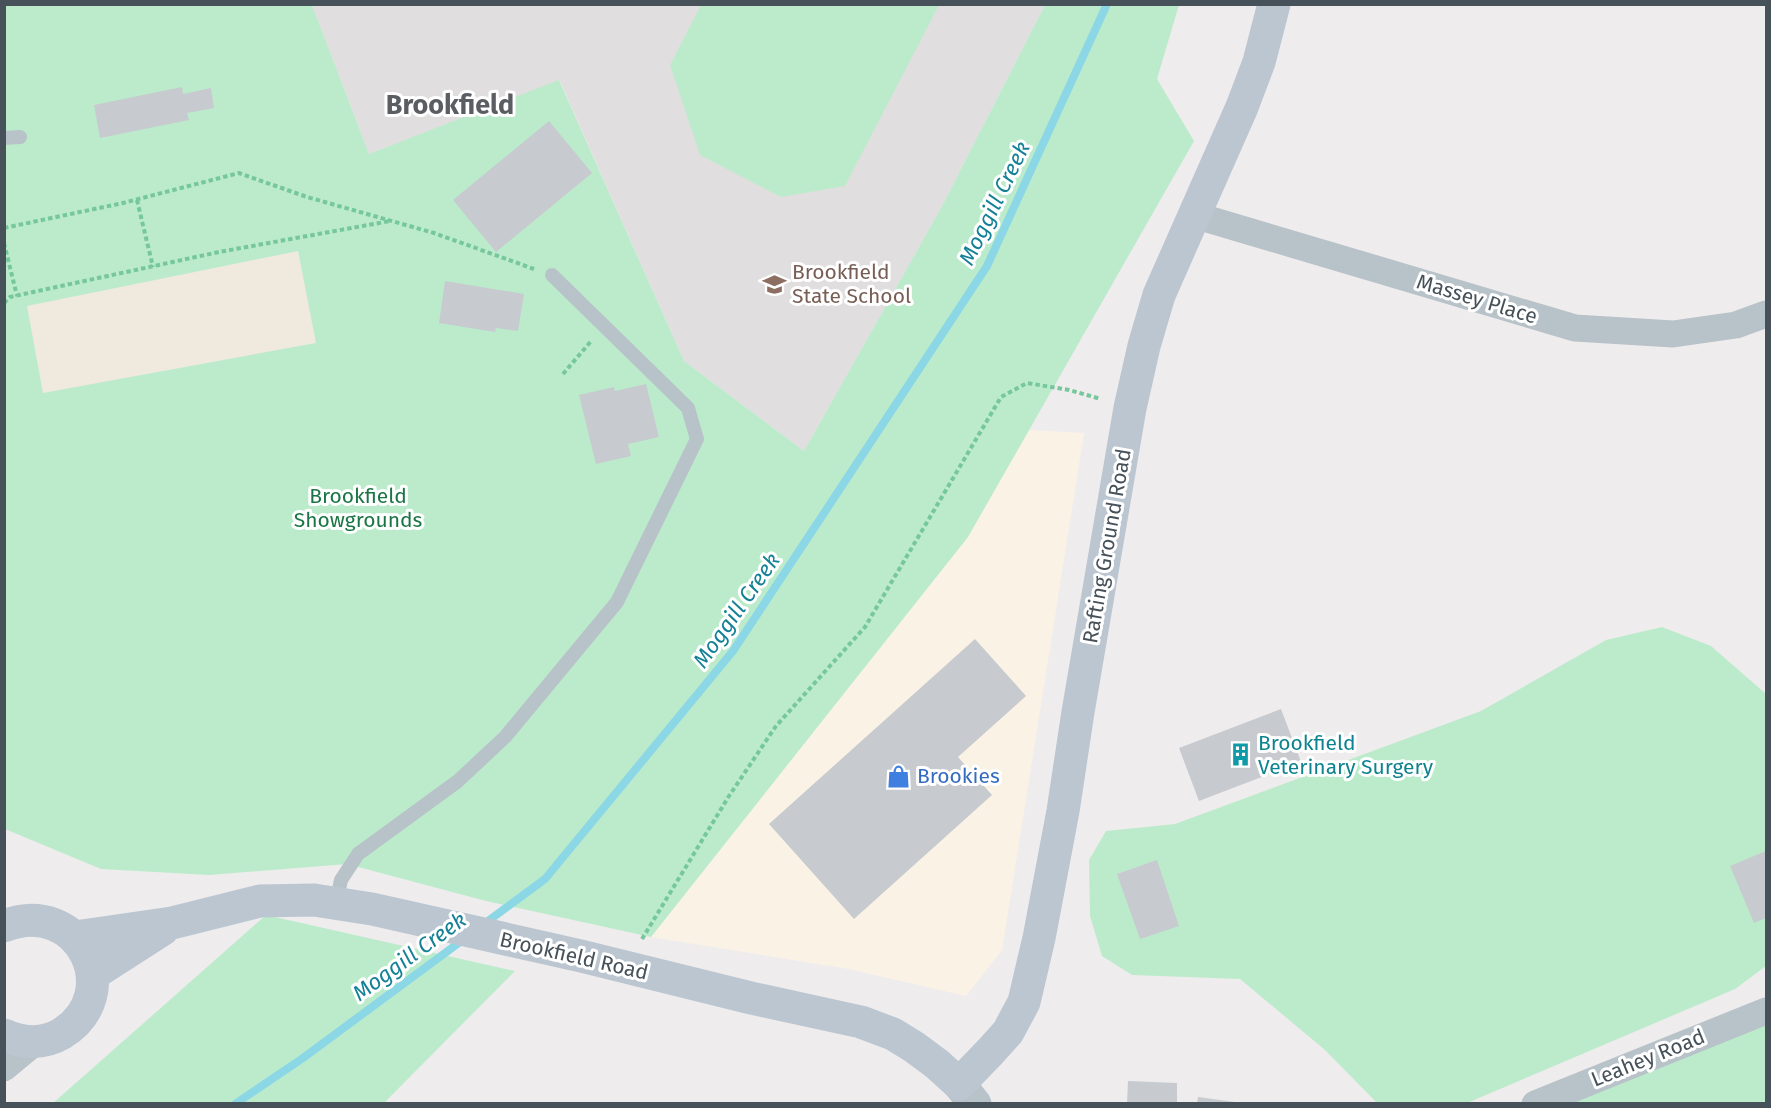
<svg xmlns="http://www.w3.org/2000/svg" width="1771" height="1108" viewBox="0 0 1771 1108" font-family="'Fira Sans',sans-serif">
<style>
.commercial{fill:#faf3e5}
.education{fill:#e0dede}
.green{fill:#bcebcc}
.sand{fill:#f0e9dd}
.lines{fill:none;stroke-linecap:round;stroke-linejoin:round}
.stream{stroke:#8bd7e6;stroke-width:8}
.building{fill:#c7cacf}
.path{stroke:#76c79c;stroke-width:4;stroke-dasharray:4.5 3;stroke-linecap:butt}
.service{stroke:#b8c2c9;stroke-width:14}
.minor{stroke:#b8c2c9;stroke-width:27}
.tertiary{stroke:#b8c2c9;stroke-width:33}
.secondary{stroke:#bbc6d0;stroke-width:33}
.labels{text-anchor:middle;stroke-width:6;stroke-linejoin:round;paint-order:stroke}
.education-label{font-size:21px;fill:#785e54;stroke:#fff;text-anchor:start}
.street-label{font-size:21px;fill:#465159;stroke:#fff}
.park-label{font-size:21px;fill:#1b7544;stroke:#fff}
.culture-label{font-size:21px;fill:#0d838f;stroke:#fff;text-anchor:start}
.shop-label{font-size:21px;fill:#366cbe;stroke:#fff;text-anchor:start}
.water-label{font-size:22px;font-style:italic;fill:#148197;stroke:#fff}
.district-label{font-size:27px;font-weight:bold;fill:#5a5d61;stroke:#fff}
</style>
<rect width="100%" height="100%" fill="#efeced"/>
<path class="commercial" d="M 1029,430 L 1084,433 L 1002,950 L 966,996 L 849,969 L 651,937 L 968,537 Z"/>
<path class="education" d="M 312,5 L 1045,5 L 941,208 L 804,451 L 684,361 L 560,81 L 369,154 Z"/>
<path class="green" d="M 5,5 L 312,5 L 369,154 L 559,80 L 684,361 L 804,451 L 941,208 L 1045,5 L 1179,5 L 1157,79 L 1194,141 L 968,537 L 651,937 L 486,901 L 347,864 L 209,875 L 101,869 L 5,829 Z
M 701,5 L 701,4 L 939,5 L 845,186 L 781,197 L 700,155 L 670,65 Z
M 1662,627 L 1711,646 L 1766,694 L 1766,966 L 1735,989 L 1467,1103 L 1377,1103 L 1325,1050 L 1240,979 L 1132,975 L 1102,956 L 1090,916 L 1089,860 L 1106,831 L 1175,824 L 1481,711 L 1606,640 Z
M 266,915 L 515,971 L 384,1103 L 52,1104 Z
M 1766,1019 L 1766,1103 L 1552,1104 Z"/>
<path class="sand" d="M 298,251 L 316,343 L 43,393 L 27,306 Z"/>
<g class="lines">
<path class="stream" d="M 484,924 L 545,879 L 733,651 L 987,266 L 1107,4
M 235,1104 L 303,1058 L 464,939"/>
</g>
<path class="building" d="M 182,87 L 183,94 L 211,88 L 214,108 L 187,113 L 189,120 L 100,138 L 94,105 Z
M 549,121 L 592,173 L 496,252 L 453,200 Z
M 445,281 L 524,294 L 518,331 L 496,328 L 495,332 L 439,323 Z
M 646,384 L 659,437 L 628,444 L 631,456 L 596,464 L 579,395 L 614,387 L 615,391 Z
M 975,639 L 1026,696 L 958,757 L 992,795 L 854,919 L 769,824 Z
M 1281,709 L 1301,762 L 1199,801 L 1179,748 Z
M 1766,851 L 1766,918 L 1754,923 L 1730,866 Z
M 1157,860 L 1179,926 L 1140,939 L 1117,874 Z
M 1128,1081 L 1177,1083 L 1177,1104 L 1127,1104 Z
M 1198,1097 L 1235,1102 L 1235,1104 L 1197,1104 Z"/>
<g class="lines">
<path class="path" d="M 137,200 L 153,267
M 4,228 L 123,203 L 239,173 L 307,197 L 434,233 L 534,269
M 4,243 L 17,296
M 4,303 L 10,297 L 219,252 L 390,221
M 563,374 L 592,340
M 642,939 L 729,796 L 776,726 L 865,627 L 1001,397 L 1027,383 L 1069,390 L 1101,399"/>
<path class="service" d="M 4,138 L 20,137
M 336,904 L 341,880 L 358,854 L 458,781 L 505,737 L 617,602 L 697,439 L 688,408 L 552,275"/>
<path class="minor" d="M 1194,215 L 1575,328 L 1673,334 L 1736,325 L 1766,314
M 4,1068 L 34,1043
M 1535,1104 L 1766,1011"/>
<path class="tertiary" d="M 959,1084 L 975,1104"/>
<path class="secondary" d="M 4,926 C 80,896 127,994 61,1034 C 44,1044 23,1044 4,1035
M 75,937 L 172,923 L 260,901 L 314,900 L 372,909 L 581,956 L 751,998 L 861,1022 L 893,1034 L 914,1047 L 937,1064 L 959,1084 L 990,1052 L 1008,1032 L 1024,1002 L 1039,938 L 1063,811 L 1078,712 L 1130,408 L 1144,346 L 1159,295 L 1242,107 L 1259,62 L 1274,4
M 93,974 L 163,929"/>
</g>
<defs>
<symbol id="school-bare" viewBox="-9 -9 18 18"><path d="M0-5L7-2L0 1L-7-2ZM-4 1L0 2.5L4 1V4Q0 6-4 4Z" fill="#8d6e63" stroke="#fff" stroke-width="2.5" paint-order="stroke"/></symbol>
<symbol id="building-bare" viewBox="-9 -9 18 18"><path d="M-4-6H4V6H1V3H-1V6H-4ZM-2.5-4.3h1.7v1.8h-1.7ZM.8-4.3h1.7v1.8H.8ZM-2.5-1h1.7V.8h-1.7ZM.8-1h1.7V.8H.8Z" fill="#0f9aa8" stroke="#fff" stroke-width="2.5" paint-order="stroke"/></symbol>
<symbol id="shop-bare" viewBox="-9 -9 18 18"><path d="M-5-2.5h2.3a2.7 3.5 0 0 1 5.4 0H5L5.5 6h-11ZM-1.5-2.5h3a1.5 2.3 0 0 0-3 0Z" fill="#3f7fe0" stroke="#fff" stroke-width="2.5" paint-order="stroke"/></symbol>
</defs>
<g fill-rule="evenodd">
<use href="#school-bare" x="758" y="268" width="33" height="33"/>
<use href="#building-bare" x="1224" y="738" width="33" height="33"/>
<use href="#shop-bare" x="882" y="760" width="33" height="33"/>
</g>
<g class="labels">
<g class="education-label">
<text x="792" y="279">Brookfield<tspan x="792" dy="24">State School</tspan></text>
</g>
<g class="street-label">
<text transform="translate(1477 299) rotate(17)" y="7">Massey Place</text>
<text transform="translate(1107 546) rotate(-80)" y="7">Rafting Ground Road</text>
<text transform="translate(574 956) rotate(13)" y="7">Brookfield Road</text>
<text transform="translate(1648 1058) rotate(-22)" y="7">Leahey Road</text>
</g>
<g class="park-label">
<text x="358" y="503">Brookfield<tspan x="358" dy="24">Showgrounds</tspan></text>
</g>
<g class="culture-label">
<text x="1258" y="750">Brookfield<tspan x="1258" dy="24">Veterinary Surgery</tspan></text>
</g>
<g class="shop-label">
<text x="917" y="783">Brookies</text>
</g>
<g class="water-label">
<text transform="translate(994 203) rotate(-64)" y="8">Moggill Creek</text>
<text transform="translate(736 610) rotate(-55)" y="8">Moggill Creek</text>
<text transform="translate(409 956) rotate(-36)" y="8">Moggill Creek</text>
</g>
<g class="district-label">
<text x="450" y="114">Brookfield</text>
</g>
</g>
<rect width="1771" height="1108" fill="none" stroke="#465159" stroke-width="12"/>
</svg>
